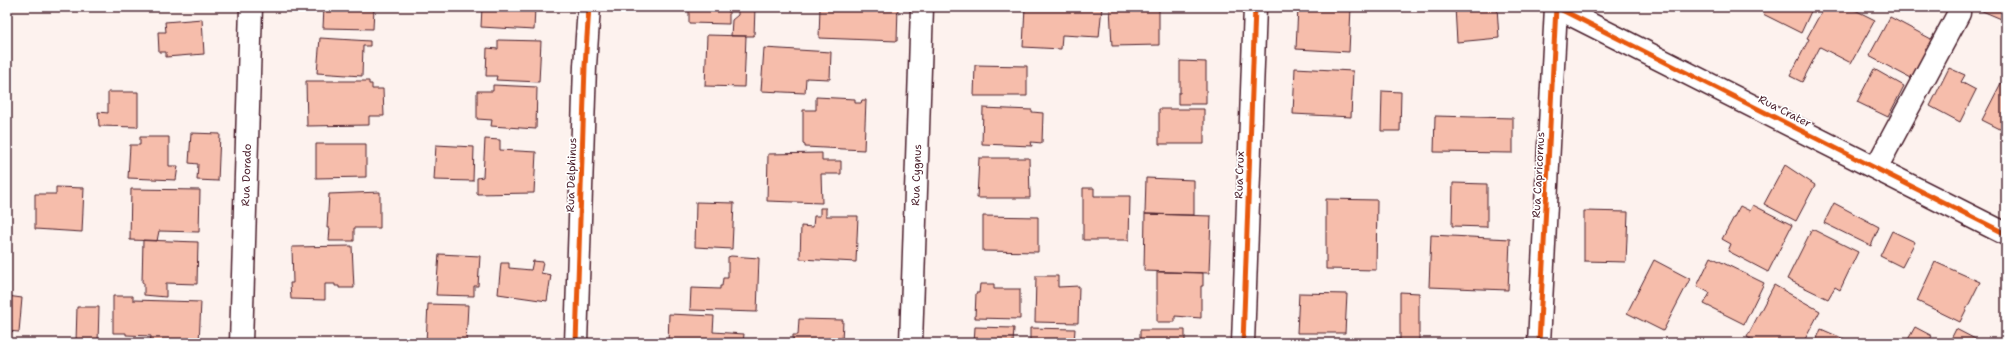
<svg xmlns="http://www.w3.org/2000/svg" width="2013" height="350" viewBox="0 0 2013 350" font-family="'Shantell Sans',sans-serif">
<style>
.building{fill:#f6bdab;stroke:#4a1f2b}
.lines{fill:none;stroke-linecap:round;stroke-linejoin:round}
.minor-casing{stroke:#4a1f2b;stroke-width:25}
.tertiary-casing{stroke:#4a1f2b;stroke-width:25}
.minor{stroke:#fff;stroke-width:22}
.tertiary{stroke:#fff;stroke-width:22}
.cycleway-casing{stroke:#fff;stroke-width:8}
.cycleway{stroke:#e8590c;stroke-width:5}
.labels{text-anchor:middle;stroke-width:3.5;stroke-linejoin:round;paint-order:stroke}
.street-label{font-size:11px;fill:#4a1f2b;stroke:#fff}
</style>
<rect width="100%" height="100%" fill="#fdf2ee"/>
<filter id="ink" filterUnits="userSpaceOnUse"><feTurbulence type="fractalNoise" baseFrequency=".025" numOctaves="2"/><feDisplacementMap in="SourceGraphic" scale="8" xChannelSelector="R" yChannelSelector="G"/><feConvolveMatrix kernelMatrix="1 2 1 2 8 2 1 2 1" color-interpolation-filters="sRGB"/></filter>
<g filter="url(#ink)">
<path class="building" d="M 324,7 L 374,7 L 373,29 L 323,28 Z
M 482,7 L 535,7 L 534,30 L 481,27 Z
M 689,7 L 729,7 L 729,24 L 689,23 Z
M 738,7 L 755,7 L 754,36 L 731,36 L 732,20 L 738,15 Z
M 820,7 L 898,7 L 897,41 L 819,38 Z
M 1025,7 L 1102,7 L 1099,37 L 1062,35 L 1061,49 L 1023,47 Z
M 1110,7 L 1159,7 L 1159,45 L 1112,46 Z
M 1298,7 L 1351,7 L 1349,52 L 1296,49 Z
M 1455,7 L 1497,7 L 1499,38 L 1457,42 Z
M 1766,7 L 1813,7 L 1801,33 L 1763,14 Z
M 1824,7 L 1849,7 L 1875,20 L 1851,63 L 1820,47 L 1802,82 L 1790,76 L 1809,39 L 1807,38 Z
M 1973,7 L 2006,7 L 2006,21 Z
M 1890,17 L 1933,40 L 1912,79 L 1869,56 Z
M 202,19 L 204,54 L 166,57 L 166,52 L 159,52 L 158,32 L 166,32 L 165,22 Z
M 707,35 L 746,36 L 744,87 L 705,86 Z
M 320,38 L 370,41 L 370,46 L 363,46 L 362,76 L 317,73 Z
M 498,40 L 541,41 L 539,82 L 496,80 L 497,76 L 486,76 L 487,48 L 498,49 Z
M 764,48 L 831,52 L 830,79 L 806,78 L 805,93 L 761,91 Z
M 1180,61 L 1206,62 L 1206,104 L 1178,104 L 1178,93 L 1180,93 Z
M 975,65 L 1027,66 L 1027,96 L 974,96 Z
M 1295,68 L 1353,71 L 1351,117 L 1293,114 Z
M 1949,68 L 1965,75 L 1961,82 L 1976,90 L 1960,122 L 1930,106 Z
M 1874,69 L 1904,86 L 1888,117 L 1857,102 Z
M 306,81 L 369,81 L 369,84 L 372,84 L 372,89 L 383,89 L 384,116 L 369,116 L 369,125 L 307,126 Z
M 2001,83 L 2006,85 L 2006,132 L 1982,120 Z
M 493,85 L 537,87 L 536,129 L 491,126 L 492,120 L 477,119 L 477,91 L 493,91 Z
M 1382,91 L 1401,92 L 1400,131 L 1381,131 Z
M 108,92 L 138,92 L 138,127 L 99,126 L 98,112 L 108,113 Z
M 816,97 L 855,99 L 855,103 L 861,103 L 862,100 L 866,100 L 864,150 L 805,147 L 805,145 L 803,144 L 803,110 L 816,110 Z
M 983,108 L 1032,110 L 1032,112 L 1043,113 L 1042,143 L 1031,142 L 1032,146 L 982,144 Z
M 1159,109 L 1204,109 L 1204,144 L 1159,144 Z
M 1435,116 L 1513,118 L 1513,153 L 1434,152 Z
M 191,133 L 220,134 L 218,181 L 197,180 L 198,164 L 189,163 Z
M 140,137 L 169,137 L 169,166 L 178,166 L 176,180 L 128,178 L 130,145 L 140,145 Z
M 485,139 L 500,140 L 500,150 L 536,152 L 534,193 L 477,194 L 477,178 L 483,177 Z
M 316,144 L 366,144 L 366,177 L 316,178 Z
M 436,145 L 474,147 L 473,181 L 434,180 Z
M 822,153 L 822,161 L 841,161 L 841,174 L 821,174 L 822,203 L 767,201 L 768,154 Z
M 979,158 L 1029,158 L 1030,198 L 977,198 Z
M 1785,165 L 1815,185 L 1796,221 L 1764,204 Z
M 1146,178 L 1194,180 L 1194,215 L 1145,214 Z
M 1453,183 L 1487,184 L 1487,227 L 1452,226 Z
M 56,187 L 84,188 L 82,232 L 35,229 L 35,194 L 56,194 Z
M 1083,188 L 1094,188 L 1094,196 L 1130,196 L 1129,240 L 1083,240 Z
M 131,189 L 200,190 L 199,232 L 159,231 L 157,241 L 130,240 Z
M 380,192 L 380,228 L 354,228 L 354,241 L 329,241 L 330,228 L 327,228 L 329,194 Z
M 1326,199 L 1377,200 L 1376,270 L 1326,269 Z
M 696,202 L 734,203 L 732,249 L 695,247 Z
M 1834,203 L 1879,227 L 1871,246 L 1824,223 Z
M 1753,205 L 1792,225 L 1768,272 L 1728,251 L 1731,244 L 1722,239 L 1740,206 L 1750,211 Z
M 820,208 L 826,208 L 826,216 L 858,216 L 856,262 L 800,259 L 801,226 L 813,227 L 814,216 L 820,216 Z
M 1584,211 L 1628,212 L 1626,262 L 1584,261 Z
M 1145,214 L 1211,216 L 1209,273 L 1144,271 Z
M 983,216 L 1038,217 L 1038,252 L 983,251 Z
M 1812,229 L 1858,252 L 1840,290 L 1835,287 L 1828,299 L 1787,279 Z
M 1892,231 L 1915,242 L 1902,267 L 1880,256 Z
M 1431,235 L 1510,239 L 1508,290 L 1429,287 Z
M 143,240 L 198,242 L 197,284 L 166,283 L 166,297 L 144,295 L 144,283 L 142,283 Z
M 352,246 L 354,288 L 339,288 L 339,286 L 335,286 L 335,284 L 325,284 L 325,300 L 291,299 L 290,283 L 293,283 L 292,247 Z
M 439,254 L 480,256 L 478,286 L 474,286 L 474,296 L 436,295 Z
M 731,256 L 759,258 L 757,312 L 690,310 L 691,288 L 720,289 L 720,286 L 722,286 L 723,278 L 728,278 L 728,257 Z
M 1711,257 L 1764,283 L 1744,324 L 1704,304 L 1710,293 L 1697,286 Z
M 1654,260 L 1690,279 L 1663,331 L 1627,313 Z
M 533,261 L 543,262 L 541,273 L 551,275 L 547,301 L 498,294 L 501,263 L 509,263 L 509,268 L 531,270 Z
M 1935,262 L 1980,282 L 1960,322 L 1917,301 Z
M 1157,272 L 1203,273 L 1203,286 L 1201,286 L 1201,318 L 1175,316 L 1175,322 L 1157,322 Z
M 1036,276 L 1058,276 L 1058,287 L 1079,286 L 1078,323 L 1035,322 Z
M 980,284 L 994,284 L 994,289 L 1020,289 L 1020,319 L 975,318 L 976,293 L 979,293 Z
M 1774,285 L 1820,311 L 1803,343 L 1758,343 L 1747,337 Z
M 1400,292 L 1419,293 L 1419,343 L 1400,343 Z
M 1299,293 L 1347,294 L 1345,333 L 1297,333 Z
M 7,296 L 22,298 L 19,332 L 7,331 Z
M 113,296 L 133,296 L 133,300 L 201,302 L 199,343 L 150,343 L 151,336 L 126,335 L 126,333 L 113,333 Z
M 428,304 L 468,305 L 466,343 L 426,343 Z
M 77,307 L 99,307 L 98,343 L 73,343 L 76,342 Z
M 669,314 L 714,316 L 713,332 L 744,334 L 743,343 L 668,343 Z
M 799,319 L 843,320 L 842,343 L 793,343 L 793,335 L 798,335 Z
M 975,327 L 1014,328 L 1013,343 L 974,343 Z
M 1915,327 L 1932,336 L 1928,343 L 1906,343 Z
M 1030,328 L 1075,329 L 1074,343 L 1030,343 Z
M 1821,329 L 1851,342 L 1851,343 L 1815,343 Z
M 1956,329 L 1983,343 L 1949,343 Z
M 1140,330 L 1185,330 L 1185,343 L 1140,343 Z
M 1370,339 L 1400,339 L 1400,343 L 1370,343 Z"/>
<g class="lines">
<defs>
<path id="minor" d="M 1876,168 L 1959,13
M 241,343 L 251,7
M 576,343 L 585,66 L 589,7
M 911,343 L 922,7
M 1539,343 L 1556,7"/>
<path id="tertiary" d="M 1556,7 L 2006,234
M 1243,343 L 1255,7"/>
</defs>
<use href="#minor" class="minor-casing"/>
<use href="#tertiary" class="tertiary-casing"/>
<use href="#minor" class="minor"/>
<use href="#tertiary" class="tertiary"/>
<defs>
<path id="cycleway" d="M 1556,7 L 2006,234
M 576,343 L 585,66 L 589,7
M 1243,343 L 1255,7
M 1539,343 L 1556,7"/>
</defs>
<use href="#cycleway" class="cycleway-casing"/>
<use href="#cycleway" class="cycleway"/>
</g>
</g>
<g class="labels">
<g class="street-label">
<text transform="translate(1785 111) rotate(27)" y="4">Rua Crater</text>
<text transform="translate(246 175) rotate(-88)" y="4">Rua Dorado</text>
<text transform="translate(571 175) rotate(-88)" y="4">Rua Delphinus</text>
<text transform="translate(916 175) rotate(-88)" y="4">Rua Cygnus</text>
<text transform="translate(1239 175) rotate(-88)" y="4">Rua Crux</text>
<text transform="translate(1538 175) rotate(-87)" y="4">Rua Capricornus</text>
</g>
</g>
<rect width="2013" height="350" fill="none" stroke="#fff" stroke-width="24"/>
<rect x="12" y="12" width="1989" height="326" fill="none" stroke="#4a1f2b" stroke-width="1.5" filter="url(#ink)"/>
</svg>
